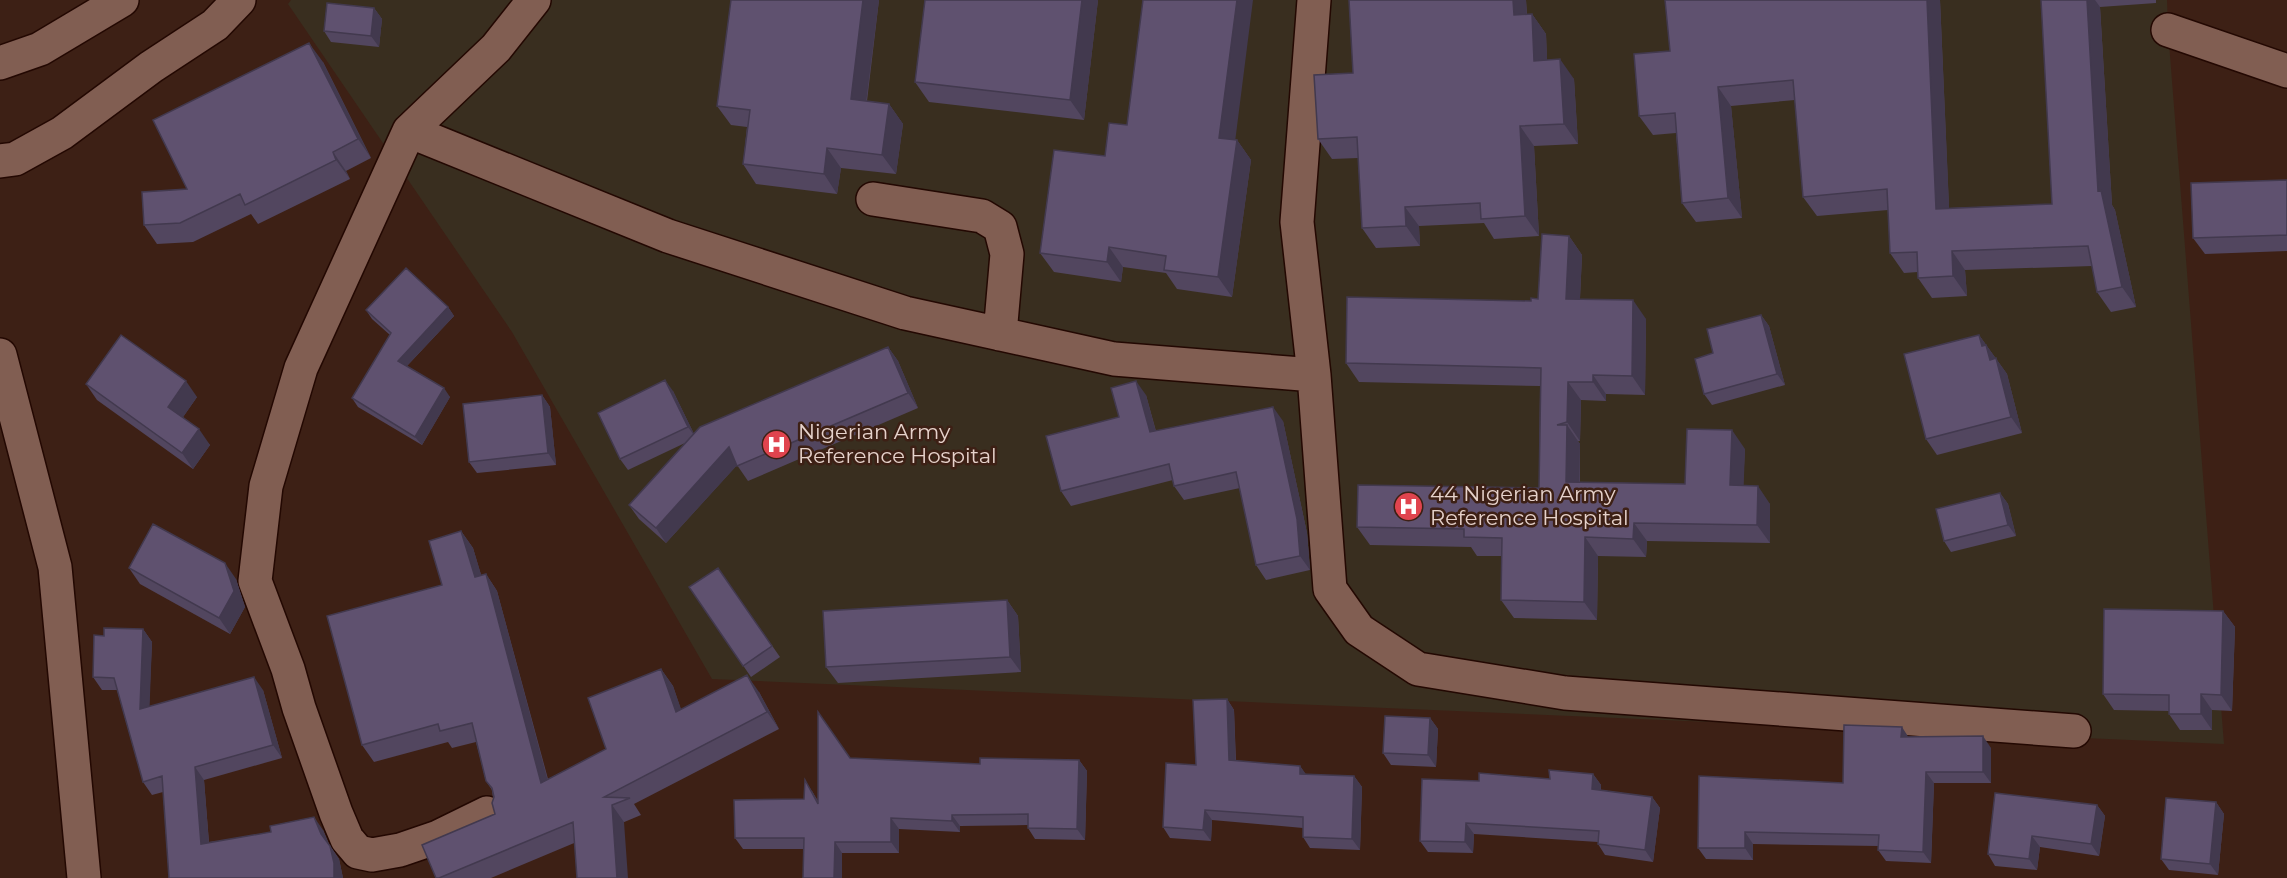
<svg xmlns="http://www.w3.org/2000/svg" width="2287" height="878" viewBox="0 0 2287 878" font-family="Montserrat,sans-serif">
<style>
.medical{fill:#392e1f}
.lines{fill:none;stroke-linecap:round;stroke-linejoin:round}
.minor-casing{stroke:#230802;stroke-width:36}
.minor{stroke:#815e52;stroke-width:33}
.wall{fill:#52465f}
.shaded-wall{fill:#42394e}
.building{fill:#5f516f;stroke:#42394e;stroke-width:1.5}
.labels{text-anchor:middle;stroke-width:5;stroke-linejoin:round;paint-order:stroke}
.poi-label{font-size:21px;fill:#e6d2cb;stroke:#3d2015;text-anchor:start}
</style>
<rect width="100%" height="100%" fill="#3d2015"/>
<path class="medical" d="M 291,0 L 2167,0 L 2168,30 L 2224,744 L 712,679 L 512,332 L 288,4 Z"/>
<g class="lines">
<defs>
<path id="minor" d="M 1314,0 L 1297,222 L 1314,375 L 1330,589 L 1359,630 L 1418,669 L 1565,693 L 2074,731
M 2168,30 L 2287,71
M 0,63 L 40,49 L 122,0
M 409,131 L 668,236 L 905,313 L 1114,359 L 1314,375
M 0,161 L 15,159 L 62,133 L 151,67 L 215,25 L 239,0
M 873,199 L 982,216 L 1000,227 L 1007,254 L 1000,334
M 0,355 L 55,567 L 84,878
M 487,813 L 438,837 L 400,850 L 372,855 L 358,852 L 347,839 L 336,813 L 299,708 L 288,669 L 255,581 L 266,486 L 301,368 L 409,131 L 496,48 L 534,0"/>
</defs>
<use href="#minor" class="minor-casing"/>
<use href="#minor" class="minor"/>
</g>
<path class="wall" d="M 731,0 L 879,0 L 867,101 L 889,104 L 903,124 L 896,174 L 841,168 L 837,194 L 756,184 L 743,164 L 747,127 L 731,125 L 717,106 Z
M 1098,0 L 1084,120 L 929,102 L 915,82 Z
M 1526,0 L 1527,14 L 1532,14 L 1546,34 L 1547,60 L 1574,79 L 1578,144 L 1534,146 L 1539,236 L 1494,239 L 1484,223 L 1419,226 L 1420,246 L 1376,248 L 1362,228 L 1358,158 L 1332,159 L 1318,139 Z
M 1665,0 L 1940,0 L 1949,208 L 2052,204 L 2041,0 L 2156,0 L 2156,3 L 2100,7 L 2112,205 L 2115,210 L 2136,307 L 2111,312 L 2097,292 L 2092,266 L 1965,270 L 1967,296 L 1932,298 L 1918,278 L 1918,272 L 1904,273 L 1890,253 L 1888,210 L 1817,216 L 1803,197 L 1795,100 L 1731,106 L 1742,218 L 1696,222 L 1682,203 L 1676,133 L 1653,135 L 1639,116 L 1670,51 Z
M 374,8 L 382,19 L 379,47 L 331,42 L 324,31 Z
M 323,62 L 371,158 L 346,171 L 350,179 L 258,224 L 251,214 L 193,242 L 157,244 L 144,225 L 187,189 Z
M 1127,125 L 1237,140 L 1251,160 L 1232,297 L 1177,289 L 1166,273 L 1123,267 L 1121,282 L 1054,272 L 1040,253 L 1105,156 Z
M 2287,180 L 2287,251 L 2205,254 L 2193,238 Z
M 1569,236 L 1582,255 L 1580,299 L 1646,319 L 1645,395 L 1606,394 L 1606,401 L 1581,400 L 1580,441 L 1578,441 L 1580,444 L 1580,482 L 1685,484 L 1745,449 L 1743,485 L 1770,504 L 1770,543 L 1647,541 L 1646,557 L 1598,556 L 1597,620 L 1514,618 L 1501,600 L 1502,556 L 1477,556 L 1471,547 L 1370,545 L 1357,527 L 1539,488 L 1540,386 L 1359,382 L 1346,363 L 1538,299 Z
M 448,307 L 454,316 L 407,366 L 450,397 L 422,445 L 358,407 L 352,398 L 390,335 L 372,319 L 366,310 Z
M 1761,315 L 1769,326 L 1785,385 L 1712,405 L 1704,394 L 1713,353 Z
M 1979,335 L 2007,374 L 2022,433 L 1937,455 L 1926,439 Z
M 888,347 L 898,361 L 918,408 L 748,481 L 737,465 L 666,543 L 639,519 L 629,505 L 685,443 L 628,470 L 620,459 L 673,391 L 694,434 Z
M 86,384 L 197,397 L 183,417 L 210,445 L 193,469 L 97,400 Z
M 542,395 L 550,407 L 556,465 L 477,473 L 469,462 Z
M 1146,395 L 1156,431 L 1283,421 L 1307,533 L 1310,570 L 1266,580 L 1256,565 L 1240,488 L 1184,500 L 1174,486 L 1173,480 L 1071,506 L 1061,491 L 1119,417 Z
M 2000,493 L 2008,504 L 2016,536 L 1951,552 L 1944,541 Z
M 461,531 L 473,548 L 481,575 L 486,574 L 497,591 L 548,779 L 606,749 L 661,669 L 673,686 L 681,710 L 759,692 L 779,729 L 634,804 L 641,815 L 491,878 L 436,878 L 495,814 L 492,790 L 486,781 L 476,742 L 452,748 L 448,742 L 374,762 L 362,745 L 442,585 Z
M 129,568 L 236,579 L 245,607 L 230,634 L 140,584 Z
M 718,568 L 780,657 L 751,677 L 689,587 Z
M 1007,600 L 1018,616 L 1021,672 L 838,683 L 826,667 Z
M 2223,611 L 2235,627 L 2232,711 L 2212,710 L 2212,730 L 2180,730 L 2169,714 L 2169,711 L 2114,710 L 2103,694 Z
M 143,629 L 152,642 L 149,707 L 263,690 L 282,758 L 204,780 L 209,842 L 323,830 L 329,844 L 339,859 L 343,878 L 169,878 L 163,792 L 152,795 L 143,782 L 117,690 L 102,690 L 93,677 L 104,636 Z
M 1227,699 L 1234,710 L 1236,761 L 1300,766 L 1306,775 L 1354,776 L 1362,787 L 1360,850 L 1310,848 L 1303,837 L 1303,828 L 1212,820 L 1211,841 L 1170,838 L 1163,827 L 1196,765 Z
M 1430,718 L 1438,729 L 1436,767 L 1391,765 L 1383,753 Z
M 1908,737 L 1991,748 L 1991,783 L 1934,783 L 1931,863 L 1886,861 L 1878,850 L 1878,846 L 1753,844 L 1753,860 L 1706,859 L 1698,848 L 1843,783 Z
M 850,758 L 980,764 L 1079,760 L 1087,771 L 1085,840 L 1035,839 L 1028,828 L 1028,825 L 960,826 L 960,832 L 899,829 L 899,853 L 842,853 L 804,849 L 743,849 L 735,838 L 804,799 L 812,791 L 818,801 Z
M 1593,774 L 1601,785 L 1601,790 L 1652,797 L 1660,808 L 1653,862 L 1605,855 L 1598,844 L 1598,842 L 1474,834 L 1473,853 L 1428,852 L 1420,841 L 1479,781 L 1550,779 Z
M 2216,802 L 2224,814 L 2218,875 L 2169,870 L 2161,859 Z
M 2097,805 L 2105,816 L 2099,856 L 2040,847 L 2037,870 L 1995,866 L 1988,854 Z"/>
<path class="shaded-wall" d="M 863,0 L 879,0 L 864,119 L 851,99 Z
M 1082,0 L 1098,0 L 1084,120 L 1070,100 Z
M 1237,0 L 1253,0 L 1233,158 L 1219,138 Z
M 1513,0 L 1526,0 L 1528,35 L 1514,15 Z
M 1927,0 L 1940,0 L 1950,228 L 1936,209 Z
M 2087,0 L 2095,0 L 2100,7 L 2112,205 L 2115,210 L 2136,307 L 2122,287 L 2098,191 Z
M 374,8 L 382,19 L 379,47 L 371,36 Z
M 1532,14 L 1546,34 L 1548,81 L 1534,61 Z
M 309,43 L 323,62 L 371,158 L 358,139 Z
M 1560,59 L 1574,79 L 1578,144 L 1564,124 Z
M 1718,87 L 1731,106 L 1742,218 L 1728,198 Z
M 889,104 L 903,124 L 896,174 L 882,155 Z
M 1520,126 L 1534,146 L 1539,236 L 1525,216 Z
M 1237,140 L 1251,160 L 1232,297 L 1218,277 Z
M 827,148 L 841,168 L 837,194 L 824,174 Z
M 333,152 L 346,171 L 350,179 L 336,160 Z
M 1405,207 L 1419,226 L 1420,246 L 1406,226 Z
M 1569,236 L 1582,255 L 1579,318 L 1566,299 Z
M 1109,247 L 1123,267 L 1121,282 L 1107,262 Z
M 1952,251 L 1965,270 L 1967,296 L 1953,276 Z
M 1633,300 L 1646,319 L 1645,395 L 1632,376 Z
M 448,307 L 454,316 L 404,369 L 398,361 Z
M 1761,315 L 1769,326 L 1785,385 L 1777,374 Z
M 1979,335 L 2007,374 L 2022,433 L 2011,417 L 1982,346 Z
M 888,347 L 898,361 L 918,408 L 908,393 Z
M 1593,375 L 1606,394 L 1606,401 L 1593,382 Z
M 665,380 L 673,391 L 696,438 L 688,427 Z
M 186,381 L 197,397 L 179,423 L 168,407 Z
M 1136,381 L 1146,395 L 1160,447 L 1150,432 Z
M 1568,382 L 1581,400 L 1580,441 L 1567,422 Z
M 444,388 L 450,397 L 422,445 L 415,437 Z
M 542,395 L 550,407 L 556,465 L 548,453 Z
M 1273,407 L 1283,421 L 1307,533 L 1310,570 L 1300,556 Z
M 1567,425 L 1580,444 L 1579,501 L 1566,482 Z
M 199,429 L 210,445 L 193,469 L 182,453 Z
M 1732,430 L 1745,449 L 1743,504 L 1730,485 Z
M 729,447 L 740,462 L 666,543 L 656,528 Z
M 1758,486 L 1770,504 L 1770,543 L 1757,525 Z
M 2000,493 L 2008,504 L 2016,536 L 2008,525 Z
M 1634,523 L 1647,541 L 1646,557 L 1633,539 Z
M 461,531 L 473,548 L 487,594 L 475,577 Z
M 1585,537 L 1598,556 L 1597,620 L 1584,602 Z
M 225,563 L 236,579 L 245,607 L 230,634 L 219,618 Z
M 486,574 L 497,591 L 553,800 L 541,783 Z
M 1007,600 L 1018,616 L 1021,672 L 1010,657 Z
M 2223,611 L 2235,627 L 2232,711 L 2221,695 Z
M 143,629 L 152,642 L 149,722 L 140,709 Z
M 661,669 L 673,686 L 688,729 L 676,712 Z
M 747,675 L 759,692 L 779,729 L 767,712 Z
M 254,677 L 263,690 L 282,758 L 273,745 Z
M 2201,694 L 2212,710 L 2212,730 L 2201,714 Z
M 1227,699 L 1234,710 L 1236,771 L 1229,760 Z
M 1430,718 L 1438,729 L 1436,767 L 1428,755 Z
M 1902,727 L 1909,738 L 1901,737 Z
M 1983,736 L 1991,748 L 1991,783 L 1983,772 Z
M 1079,760 L 1087,771 L 1085,840 L 1077,829 Z
M 1300,766 L 1308,777 L 1300,774 Z
M 195,767 L 204,780 L 210,857 L 201,844 Z
M 1926,772 L 1934,783 L 1931,863 L 1923,852 Z
M 1593,774 L 1601,785 L 1600,801 L 1592,789 Z
M 1354,776 L 1362,787 L 1360,850 L 1352,839 Z
M 805,780 L 812,791 L 825,815 L 818,804 Z
M 1652,797 L 1660,808 L 1653,862 L 1645,850 Z
M 2216,802 L 2224,814 L 2218,875 L 2210,864 Z
M 612,805 L 624,822 L 628,878 L 617,878 Z
M 2097,805 L 2105,816 L 2099,856 L 2091,844 Z
M 1205,810 L 1212,820 L 1211,841 L 1203,830 Z
M 952,815 L 960,826 L 960,832 L 952,821 Z
M 314,817 L 323,830 L 330,847 L 321,834 Z
M 891,818 L 899,829 L 899,853 L 891,842 Z
M 1466,823 L 1474,834 L 1473,853 L 1465,842 Z
M 1745,832 L 1753,844 L 1753,860 L 1745,848 Z
M 2032,836 L 2040,847 L 2037,870 L 2029,859 Z
M 835,842 L 842,853 L 842,878 L 834,878 Z
M 330,846 L 339,859 L 343,878 L 334,878 Z"/>
<path class="building" d="M 731,0 L 863,0 L 851,99 L 889,104 L 882,155 L 827,148 L 824,174 L 743,164 L 750,110 L 717,106 Z
M 925,0 L 1082,0 L 1070,100 L 915,82 Z
M 1143,0 L 1237,0 L 1219,138 L 1237,140 L 1218,277 L 1164,270 L 1166,256 L 1109,247 L 1107,262 L 1040,253 L 1054,150 L 1105,156 L 1109,123 L 1127,125 Z
M 1349,0 L 1513,0 L 1514,15 L 1532,14 L 1534,61 L 1560,59 L 1564,124 L 1520,126 L 1525,216 L 1481,219 L 1480,203 L 1405,207 L 1406,226 L 1362,228 L 1357,137 L 1318,139 L 1314,75 L 1353,73 Z
M 1665,0 L 1927,0 L 1936,209 L 2052,204 L 2041,0 L 2087,0 L 2098,191 L 2101,190 L 2122,287 L 2097,292 L 2088,246 L 1952,251 L 1953,276 L 1918,278 L 1917,252 L 1890,253 L 1887,189 L 1803,197 L 1793,80 L 1718,87 L 1728,198 L 1682,203 L 1675,113 L 1639,116 L 1634,54 L 1670,51 Z
M 327,3 L 374,8 L 371,36 L 324,31 Z
M 309,43 L 358,139 L 333,152 L 336,160 L 245,205 L 240,194 L 180,223 L 144,225 L 142,192 L 187,189 L 153,120 Z
M 2287,180 L 2287,235 L 2193,238 L 2191,183 Z
M 1542,234 L 1569,236 L 1566,299 L 1633,300 L 1632,376 L 1593,375 L 1593,382 L 1568,382 L 1567,422 L 1557,425 L 1567,425 L 1566,482 L 1685,484 L 1687,429 L 1732,430 L 1730,485 L 1758,486 L 1757,525 L 1634,523 L 1633,539 L 1585,537 L 1584,602 L 1501,600 L 1502,538 L 1464,537 L 1464,529 L 1357,527 L 1358,485 L 1539,488 L 1541,368 L 1346,363 L 1347,297 L 1531,301 L 1531,298 L 1538,299 Z
M 406,268 L 448,307 L 398,361 L 444,388 L 415,437 L 352,398 L 391,333 L 366,310 Z
M 1761,315 L 1777,374 L 1704,394 L 1695,359 L 1713,353 L 1707,329 Z
M 121,335 L 186,381 L 168,407 L 199,429 L 182,453 L 86,384 Z
M 1979,335 L 1982,346 L 1986,345 L 1990,360 L 1996,358 L 2011,417 L 1926,439 L 1904,354 Z
M 888,347 L 908,393 L 737,466 L 729,447 L 656,528 L 629,505 L 700,427 Z
M 665,380 L 688,427 L 620,459 L 598,413 Z
M 1136,381 L 1150,432 L 1273,407 L 1297,519 L 1300,556 L 1256,565 L 1236,472 L 1174,486 L 1169,464 L 1061,491 L 1046,436 L 1119,417 L 1111,388 Z
M 542,395 L 548,453 L 469,462 L 463,404 Z
M 2000,493 L 2008,525 L 1944,541 L 1936,509 Z
M 153,524 L 225,563 L 234,591 L 219,618 L 129,568 Z
M 461,531 L 475,577 L 486,574 L 541,783 L 606,749 L 588,698 L 661,669 L 676,712 L 747,675 L 767,712 L 604,797 L 630,798 L 612,805 L 617,878 L 577,878 L 573,822 L 439,878 L 436,878 L 422,845 L 495,814 L 492,803 L 494,797 L 492,788 L 486,781 L 472,723 L 440,731 L 438,724 L 362,745 L 327,616 L 442,585 L 429,541 Z
M 718,568 L 772,646 L 743,666 L 689,587 Z
M 1007,600 L 1010,657 L 826,667 L 823,611 Z
M 2104,609 L 2223,611 L 2221,695 L 2201,694 L 2201,714 L 2169,714 L 2169,695 L 2103,694 Z
M 104,628 L 143,629 L 140,709 L 254,677 L 273,745 L 195,767 L 201,844 L 271,832 L 270,826 L 314,817 L 321,834 L 330,846 L 334,863 L 334,878 L 169,878 L 162,776 L 143,782 L 114,678 L 93,677 L 94,635 L 104,636 Z
M 1227,699 L 1229,760 L 1300,766 L 1300,774 L 1354,776 L 1352,839 L 1303,837 L 1303,817 L 1205,810 L 1203,830 L 1163,827 L 1166,763 L 1196,765 L 1193,700 Z
M 818,712 L 850,758 L 980,764 L 980,758 L 1079,760 L 1077,829 L 1028,828 L 1028,814 L 952,815 L 952,821 L 891,818 L 891,842 L 835,842 L 834,878 L 803,878 L 804,838 L 735,838 L 734,800 L 804,799 L 805,780 L 818,804 Z
M 1385,716 L 1430,718 L 1428,755 L 1383,753 Z
M 1844,725 L 1902,727 L 1901,737 L 1983,736 L 1983,772 L 1926,772 L 1923,852 L 1878,850 L 1879,835 L 1745,832 L 1745,848 L 1698,848 L 1699,776 L 1843,783 Z
M 1549,770 L 1593,774 L 1592,789 L 1652,797 L 1645,850 L 1598,844 L 1599,831 L 1466,823 L 1465,842 L 1420,841 L 1422,779 L 1479,781 L 1479,773 L 1550,779 Z
M 1995,793 L 2097,805 L 2091,844 L 2032,836 L 2029,859 L 1988,854 Z
M 2166,798 L 2216,802 L 2210,864 L 2161,859 Z"/>
<defs>
<symbol id="hospital-disc" viewBox="-11 -11 22 22"><circle r="9.5" fill="#e0444e" stroke="#3d2015"/><path d="M-5-5h3v3.5h4V-5h3V5h-3V1.5h-4V5h-3Z" fill="#fff"/></symbol>
</defs>
<g fill-rule="evenodd">
<use href="#hospital-disc" x="760" y="428" width="33" height="33"/>
<use href="#hospital-disc" x="1392" y="490" width="33" height="33"/>
</g>
<g class="labels">
<g class="poi-label">
<text x="798" y="439">Nigerian Army<tspan x="798" dy="24">Reference Hospital</tspan></text>
<text x="1430" y="501">44 Nigerian Army<tspan x="1430" dy="24">Reference Hospital</tspan></text>
</g>
</g>
</svg>
